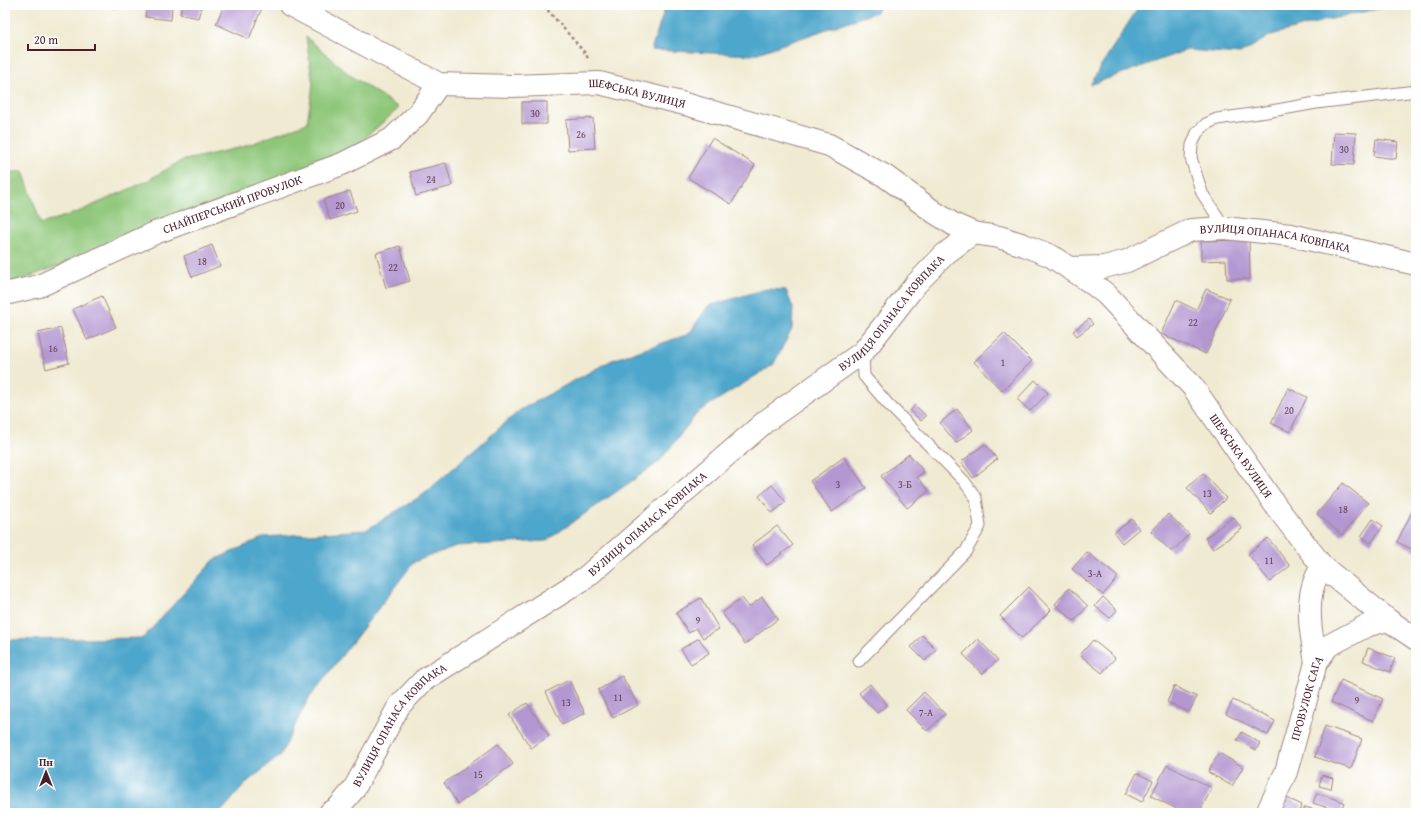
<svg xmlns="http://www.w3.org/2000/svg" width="1421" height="818" viewBox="0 0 1421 818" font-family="'Gentium Book Plus',serif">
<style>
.green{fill:#8fc77a;stroke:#6c7352}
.water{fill:#4da6cb;stroke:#4c627b}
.building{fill:#b297d1}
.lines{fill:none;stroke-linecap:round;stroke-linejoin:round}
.lane-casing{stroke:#9d847e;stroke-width:13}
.street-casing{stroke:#9d847e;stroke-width:24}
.path{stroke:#9d847e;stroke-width:2.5;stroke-dasharray:3 3;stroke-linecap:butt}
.lane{stroke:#fff;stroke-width:11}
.street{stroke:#fff;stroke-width:22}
.labels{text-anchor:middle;stroke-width:3;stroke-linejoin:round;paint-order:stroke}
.number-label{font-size:10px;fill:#643d54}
.street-label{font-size:12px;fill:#4a1f2b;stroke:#fff}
</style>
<rect width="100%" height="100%" fill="#fff"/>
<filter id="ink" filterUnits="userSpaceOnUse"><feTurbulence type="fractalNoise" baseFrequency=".025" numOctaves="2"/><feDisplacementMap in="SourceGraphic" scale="8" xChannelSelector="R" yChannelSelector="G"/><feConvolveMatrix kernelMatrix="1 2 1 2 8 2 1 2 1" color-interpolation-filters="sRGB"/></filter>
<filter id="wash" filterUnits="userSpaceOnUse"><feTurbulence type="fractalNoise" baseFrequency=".012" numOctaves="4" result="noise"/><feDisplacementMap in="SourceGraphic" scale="16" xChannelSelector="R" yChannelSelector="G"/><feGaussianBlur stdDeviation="0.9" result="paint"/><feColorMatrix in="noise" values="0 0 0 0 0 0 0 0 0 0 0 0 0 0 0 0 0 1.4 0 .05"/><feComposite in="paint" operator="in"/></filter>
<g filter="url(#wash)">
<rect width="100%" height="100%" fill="#f0ead2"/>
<path class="green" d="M306,37L350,75L399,108L356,146L250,194L5,286V173L23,171L41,224L78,212L145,182L181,161L243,147L307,123L313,85Z"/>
<path class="water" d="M666,5H881L876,12L752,55L651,50Z
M1140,5H1395L1327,20L1271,35L1240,54L1187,50L1090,85L1100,67Z
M766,289L786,290L793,308L792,329L773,365L698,412L659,462L546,541L456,546L414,562L307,701L280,756L247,782L220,813H5V640L143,638L214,560L264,537L366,530L424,494L520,410L612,360L689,334L708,306Z"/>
<g id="blocks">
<path class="building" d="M113,5H138V7L113,8Z
M147,5H172L171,20L145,17Z
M182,5H202L198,18L180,14Z
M224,5H263L249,39L216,24Z
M522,102H547V124H522Z
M593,118L595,148L568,150L566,120Z
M1334,132L1356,133L1354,165L1332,164Z
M712,138L755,165L731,204L688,178Z
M1376,139L1398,142L1396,159L1374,156Z
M446,163L452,186L416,196L410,172Z
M350,191L357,211L330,220L323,200Z
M1249,240L1250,279H1227L1226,260L1201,261V241Z
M212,245L220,266L192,277L184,256Z
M400,246L410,281L386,288L376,253Z
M1206,289L1230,299L1206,354L1161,334L1176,300L1196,310Z
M102,296L116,327L87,340L73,309Z
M1089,319L1093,324L1077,336L1073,331Z
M61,328L69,363L46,369L38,333Z
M1004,333L1032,361L1002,391L974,362Z
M1035,380L1048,393L1030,411L1017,399Z
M1288,388L1307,397L1290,432L1271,423Z
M915,405L926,416L921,421L910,411Z
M957,409L973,430L956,443L940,423Z
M985,444L997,459L973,478L961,462Z
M909,454L924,472L917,477L929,491L907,508L881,476Z
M844,457L866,488L832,512L810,481Z
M1203,473L1226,498L1211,513L1187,488Z
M1343,483L1368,503L1342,535L1317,514Z
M772,485L786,502L772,513L759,496Z
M1416,504V551L1397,542Z
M1168,514L1189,534L1172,552L1151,532Z
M1233,517L1242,529L1213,549L1205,538Z
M1132,519L1139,529L1122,543L1114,533Z
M1373,519L1383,526L1371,543L1361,536Z
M777,526L793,545L767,565L752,545Z
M1268,538L1290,566L1270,582L1248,554Z
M1087,552L1118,577L1103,595L1072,569Z
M1029,587L1051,610L1022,638L1000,616Z
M1069,588L1088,606L1074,621L1055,604Z
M762,597L778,619L745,644L722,613L742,598L749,607Z
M1103,597L1117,610L1110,618L1095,606Z
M701,598L719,629L703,638L696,628L689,633L676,613Z
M922,635L936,649L925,661L911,647Z
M699,638L709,653L691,664L681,649Z
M978,639L998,660L982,674L963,654Z
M1093,640L1115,658L1102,673L1080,655Z
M1368,648L1395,658L1390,672L1363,661Z
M622,676L638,705L613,718L598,690Z
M569,680L585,713L562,724L546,692Z
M1341,680L1383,699L1373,721L1331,702Z
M870,684L887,705L877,713L859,693Z
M1174,686L1197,697L1189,712L1167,702Z
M924,692L945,714L927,731L906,710Z
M1233,700L1275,721L1268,735L1226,714Z
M527,703L549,736L531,748L509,715Z
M1325,726L1362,739L1351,769L1315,757Z
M1242,732L1260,743L1256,750L1237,740Z
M498,744L513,764L458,804L444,783Z
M1219,753L1243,767L1232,786L1208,772Z
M1167,765L1212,788L1199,813H1185L1151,796Z
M1137,773L1153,781L1142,802L1126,794Z
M1322,775L1333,778L1331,789L1319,786Z
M1317,793L1344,802L1341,812L1313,803Z
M1287,798L1302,805L1298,813H1290L1281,808Z
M1305,807L1327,813H1303Z"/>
</g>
</g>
<g filter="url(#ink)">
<use href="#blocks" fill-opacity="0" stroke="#9d847e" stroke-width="1"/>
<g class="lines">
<defs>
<path id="lane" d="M1225,228L1202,193L1191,158L1192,145L1197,133L1206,124L1217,119L1266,112L1316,103L1416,91
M859,661L966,551L980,526L976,498L964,481L887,403L864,376L863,352"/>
<g id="street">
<path id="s1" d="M290,5L439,84L512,86L599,83L685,104L829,145L885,176L934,212L953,224L973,233L999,237L1024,245L1051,256L1089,281L1106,294L1193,387L1278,509L1322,566L1388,620L1416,639"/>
<path id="s2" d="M1069,268L1104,267L1127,261L1191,230L1225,228L1291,235L1416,264"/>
<path id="s3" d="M5,294L39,286L155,233L342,164L392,139L418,114L439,84"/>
<path d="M1316,663C1312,637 1306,611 1313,586C1315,579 1319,572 1322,566"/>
<path id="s4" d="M330,813L338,808L354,789L399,706L424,680L585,578L766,421L863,352L916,284L945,254L973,233"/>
<path id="s5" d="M1267,813L1286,772L1316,663L1328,646L1366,626L1388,620"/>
</g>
</defs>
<use href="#lane" class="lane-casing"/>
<use href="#street" class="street-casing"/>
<path class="path" d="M544,5L545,7L585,53L589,60"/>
<use href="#lane" class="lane"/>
<use href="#street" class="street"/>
</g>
</g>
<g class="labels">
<g class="number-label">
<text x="535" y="117">30</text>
<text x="581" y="138">26</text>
<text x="1344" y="153">30</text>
<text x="431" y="183">24</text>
<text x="340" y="209">20</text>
<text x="202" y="265">18</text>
<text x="393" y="271">22</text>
<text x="1193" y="326">22</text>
<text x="53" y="352">16</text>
<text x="1003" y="366">1</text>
<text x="1289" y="414">20</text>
<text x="838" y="488">3</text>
<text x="905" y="488">3-Б</text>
<text x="1207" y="497">13</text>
<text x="1343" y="513">18</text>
<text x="1269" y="564">11</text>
<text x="1095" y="577">3-А</text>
<text x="698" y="624">9</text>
<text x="618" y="701">11</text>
<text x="1357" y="704">9</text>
<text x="566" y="706">13</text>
<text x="926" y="716">7-А</text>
<text x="478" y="778">15</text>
</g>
<g class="street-label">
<text dy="4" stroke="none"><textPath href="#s1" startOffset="368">ШЕФСЬКА ВУЛИЦЯ</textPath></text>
<text dy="4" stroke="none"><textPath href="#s3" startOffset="245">СНАЙПЕРСЬКИЙ ПРОВУЛОК</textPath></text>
<text dy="4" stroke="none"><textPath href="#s2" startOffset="215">ВУЛИЦЯ ОПАНАСА КОВПАКА</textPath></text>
<text dy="4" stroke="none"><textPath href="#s4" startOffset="762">ВУЛИЦЯ ОПАНАСА КОВПАКА</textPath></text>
<text dy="4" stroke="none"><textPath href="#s1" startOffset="1096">ШЕФСЬКА ВУЛИЦЯ</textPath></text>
<text dy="4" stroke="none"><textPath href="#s4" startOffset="438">ВУЛИЦЯ ОПАНАСА КОВПАКА</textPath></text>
<text dy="4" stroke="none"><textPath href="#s5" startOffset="122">ПРОВУЛОК САГА</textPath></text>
<text dy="4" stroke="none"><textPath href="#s4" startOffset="114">ВУЛИЦЯ ОПАНАСА КОВПАКА</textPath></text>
</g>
</g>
<rect width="1421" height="818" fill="none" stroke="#fff" stroke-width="20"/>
<g transform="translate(46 772)" stroke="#ffffff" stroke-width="3" paint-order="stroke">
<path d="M0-3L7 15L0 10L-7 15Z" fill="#4a1f2b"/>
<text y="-6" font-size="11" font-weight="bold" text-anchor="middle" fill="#4a1f2b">Пн</text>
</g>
<path d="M28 44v6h67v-6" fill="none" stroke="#4a1f2b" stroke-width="2"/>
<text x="34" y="44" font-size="12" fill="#4a1f2b" stroke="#ffffff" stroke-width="3" paint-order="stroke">20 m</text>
</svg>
